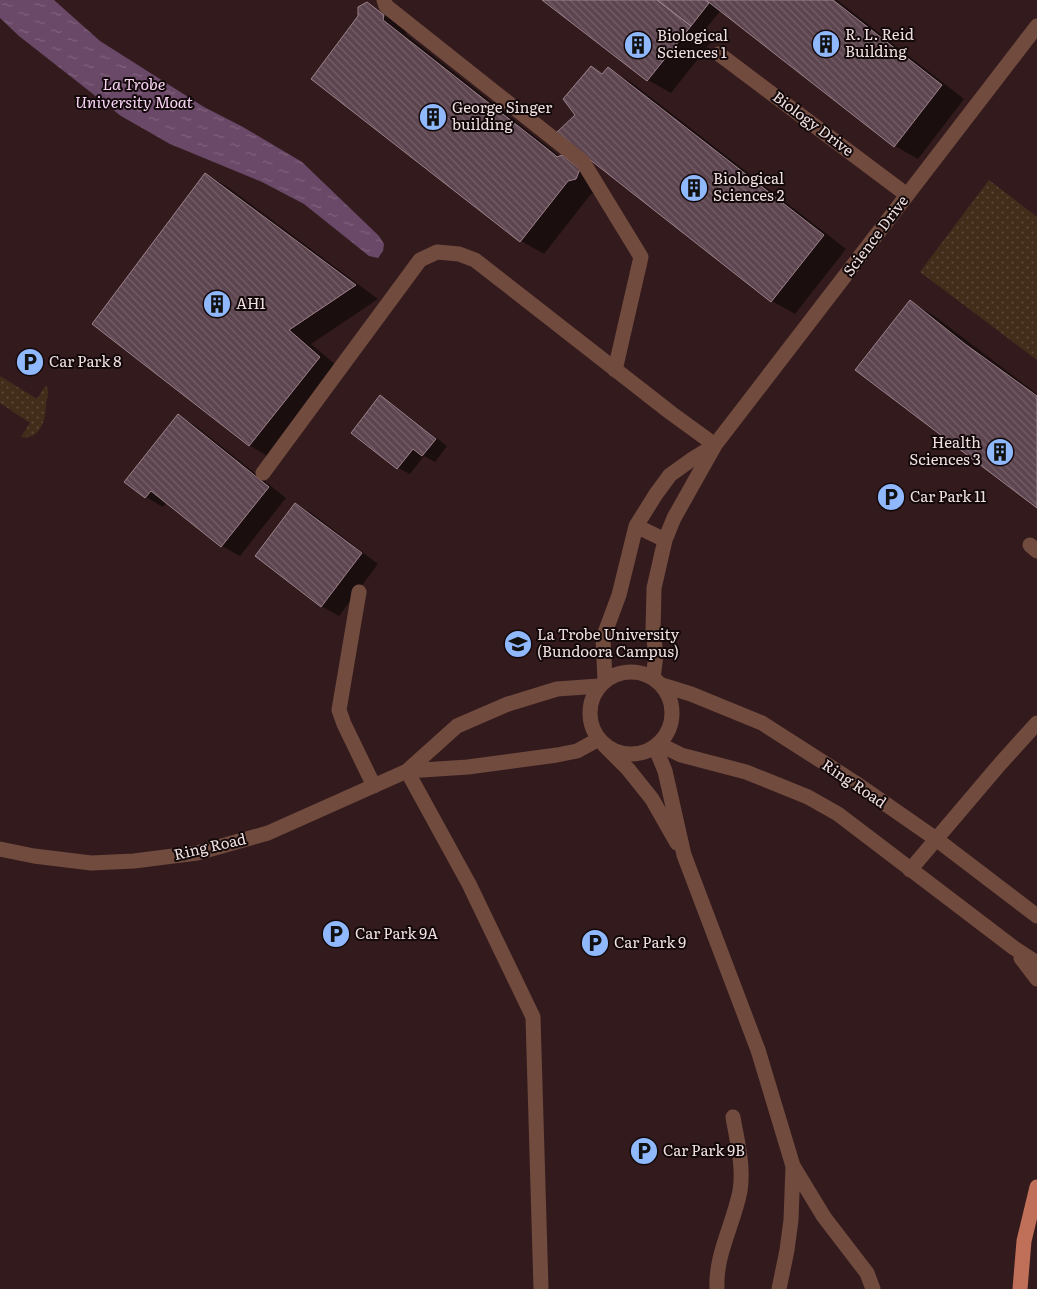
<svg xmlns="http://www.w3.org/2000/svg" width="1037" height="1289" viewBox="0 0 1037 1289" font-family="Literata,serif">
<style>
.green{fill:url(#green-dots)}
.water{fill:url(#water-ripples)}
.shadow{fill:#0007}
.building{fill:url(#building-back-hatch);stroke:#9d818c}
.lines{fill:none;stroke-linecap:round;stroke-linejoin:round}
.lane{stroke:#724b3f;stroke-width:15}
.street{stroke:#724b3f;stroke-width:15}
.primary{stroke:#c07058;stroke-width:15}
.labels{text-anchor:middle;stroke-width:4;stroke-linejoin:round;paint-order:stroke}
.poi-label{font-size:15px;fill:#f1e0e1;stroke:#13090a;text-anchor:start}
.street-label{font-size:15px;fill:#f1e0e1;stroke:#13090a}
.water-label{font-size:16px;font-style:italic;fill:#f8d4f4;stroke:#13090a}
</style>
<defs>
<pattern id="green-dots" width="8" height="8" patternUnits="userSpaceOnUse" patternTransform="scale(1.25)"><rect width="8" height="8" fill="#422c1a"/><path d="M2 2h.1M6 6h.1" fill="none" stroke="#5e4a3b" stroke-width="1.8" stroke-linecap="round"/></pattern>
<pattern id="water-ripples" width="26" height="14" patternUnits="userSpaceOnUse" patternTransform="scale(1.25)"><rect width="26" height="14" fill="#6a4867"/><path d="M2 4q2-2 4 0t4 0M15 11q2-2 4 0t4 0" fill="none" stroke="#80627c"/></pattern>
<pattern id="building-back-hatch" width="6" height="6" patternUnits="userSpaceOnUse" patternTransform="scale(1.25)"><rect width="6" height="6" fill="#5d454f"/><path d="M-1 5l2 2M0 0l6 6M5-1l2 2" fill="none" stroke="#756068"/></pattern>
</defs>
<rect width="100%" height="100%" fill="#331b1d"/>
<path class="green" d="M989,180L1037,217V360L920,272Z
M0,376L37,399L46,385C50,394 47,395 46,404C46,419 40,441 21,437L30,423L0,403Z"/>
<path class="water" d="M0,0H54L100,41L204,107L243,127L302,162L379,236L384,244L383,251L378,258L369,256L304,204L262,182L170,144L121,116L19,36L0,18Z"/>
<path class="shadow" d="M544,0H837L964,99L918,159L895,146L721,10L703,32L713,40L671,93L648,80Z
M367,4L390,17L407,30L406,34L561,157L585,170L599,192L591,194L544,254L521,241L313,79Z
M591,67L604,74L608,69L631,82L846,249L795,314L772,301L576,115Z
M205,174L228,187L378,299L311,344L343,371L272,459L249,445Z
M910,302L933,315L1037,394V507Z
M380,397L392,404L447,446L435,462L424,456L410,474L398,468L353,432Z
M178,416L196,426L286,498L240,556L222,546L167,502L163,507L146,497Z
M296,504L313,514L378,564L339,616L321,606Z"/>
<path class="building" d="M542,0H657L691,26L647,81Z
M657,0H706L709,3L691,26Z
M706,0H833L942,85L894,147Z
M367,2L384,15L383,20L555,155L557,157L562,155L580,169L576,179L568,181L520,242L311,79L358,16V7Z
M591,66L602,74L608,67L824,235L771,302L556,133L575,115L563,99Z
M205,173L356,285L289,330L320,357L249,446L92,324Z
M910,300L965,344L1037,396V508L855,370Z
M380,395L436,439L422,456L413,449L397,469L351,433Z
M178,414L269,487L221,547L151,491L145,498L124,482Z
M295,503L362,553L321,607L255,556Z"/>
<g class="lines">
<path class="lane" d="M384,0L386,6L583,162L641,257L615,370
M719,54L907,195
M1030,545L1037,551
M604,745L628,769L652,799L677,843
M655,747L665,771L684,855L758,1050L793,1166L824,1217L867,1273L873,1289
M407,771L469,884L533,1017L541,1289
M910,870L1000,764L1037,723
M717,1289C715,1255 734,1223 740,1191C744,1166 737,1141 733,1117
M779,1289L787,1250L791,1220L793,1166"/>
<path class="street" d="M263,473L420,260L437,252L459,254L475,260L671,413L715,445
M636,526L665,540
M359,592L339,710L344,724L374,786
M590 713a41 41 0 1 1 82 0a41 41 0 1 1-82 0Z
M653,678L656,655L653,632L654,588L665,540L674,518L715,445L1037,26
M605,680L603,638L619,595L636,526L656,494L670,475L691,460L714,446
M662,685L691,694L762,723L854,782L936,839L1037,916
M659,744L681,755L746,772L808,797L838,814L1014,948L1037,963
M407,771L468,767L557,755L577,751L599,739
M0,849L34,856L91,863L134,861L197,853L268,833L407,771L457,726L508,704L557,689L599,686
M1021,958L1037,979"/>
<path class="primary" d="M1020,1289L1024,1241L1037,1187"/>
</g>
<defs>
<symbol id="building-disc" viewBox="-11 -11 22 22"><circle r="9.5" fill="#90b8fd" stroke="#13090a"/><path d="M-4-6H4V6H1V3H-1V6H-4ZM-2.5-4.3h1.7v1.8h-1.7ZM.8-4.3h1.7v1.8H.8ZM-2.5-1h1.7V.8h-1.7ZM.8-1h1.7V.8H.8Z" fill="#111"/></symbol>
<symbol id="parking-disc" viewBox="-11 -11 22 22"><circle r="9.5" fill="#90b8fd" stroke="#13090a"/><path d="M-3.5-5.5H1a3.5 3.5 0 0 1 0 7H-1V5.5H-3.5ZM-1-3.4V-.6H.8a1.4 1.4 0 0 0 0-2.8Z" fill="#111"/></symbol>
<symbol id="university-disc" viewBox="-11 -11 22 22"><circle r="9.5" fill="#90b8fd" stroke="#13090a"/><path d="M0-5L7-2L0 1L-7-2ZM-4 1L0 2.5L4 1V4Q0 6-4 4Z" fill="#111"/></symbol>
</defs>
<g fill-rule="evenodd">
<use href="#building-disc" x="810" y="28" width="32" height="32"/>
<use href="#building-disc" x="622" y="29" width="32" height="32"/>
<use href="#building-disc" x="417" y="101" width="32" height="32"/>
<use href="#building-disc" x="678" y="172" width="32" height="32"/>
<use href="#building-disc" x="201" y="288" width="32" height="32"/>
<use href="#parking-disc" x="14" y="346" width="32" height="32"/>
<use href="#building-disc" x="984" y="436" width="32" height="32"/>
<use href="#parking-disc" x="875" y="481" width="32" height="32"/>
<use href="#university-disc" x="502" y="628" width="32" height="32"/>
<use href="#parking-disc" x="320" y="918" width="32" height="32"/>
<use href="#parking-disc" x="579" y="927" width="32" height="32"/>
<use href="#parking-disc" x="628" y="1135" width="32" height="32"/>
</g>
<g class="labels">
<g class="poi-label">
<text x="845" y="40">R. L. Reid<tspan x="845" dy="17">Building</tspan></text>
<text x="657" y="41">Biological<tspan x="657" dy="17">Sciences 1</tspan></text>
<text x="452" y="113">George Singer<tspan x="452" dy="17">building</tspan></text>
<text x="713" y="184">Biological<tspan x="713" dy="17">Sciences 2</tspan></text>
<text x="236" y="309">AH1</text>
<text x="49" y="367">Car Park 8</text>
<text x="981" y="448" text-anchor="end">Health<tspan x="981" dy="17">Sciences 3</tspan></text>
<text x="910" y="502">Car Park 11</text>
<text x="537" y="640">La Trobe University<tspan x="537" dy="17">(Bundoora Campus)</tspan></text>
<text x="355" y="939">Car Park 9A</text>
<text x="614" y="948">Car Park 9</text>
<text x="663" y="1156">Car Park 9B</text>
</g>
<g class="street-label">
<text transform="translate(813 124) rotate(37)" y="5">Biology Drive</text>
<text transform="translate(876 236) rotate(-53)" y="5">Science Drive</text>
<text transform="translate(854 784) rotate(34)" y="5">Ring Road</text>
<text transform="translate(210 847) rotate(-13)" y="5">Ring Road</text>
</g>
<g class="water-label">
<text x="134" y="90">La Trobe<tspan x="134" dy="18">University Moat</tspan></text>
</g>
</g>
</svg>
